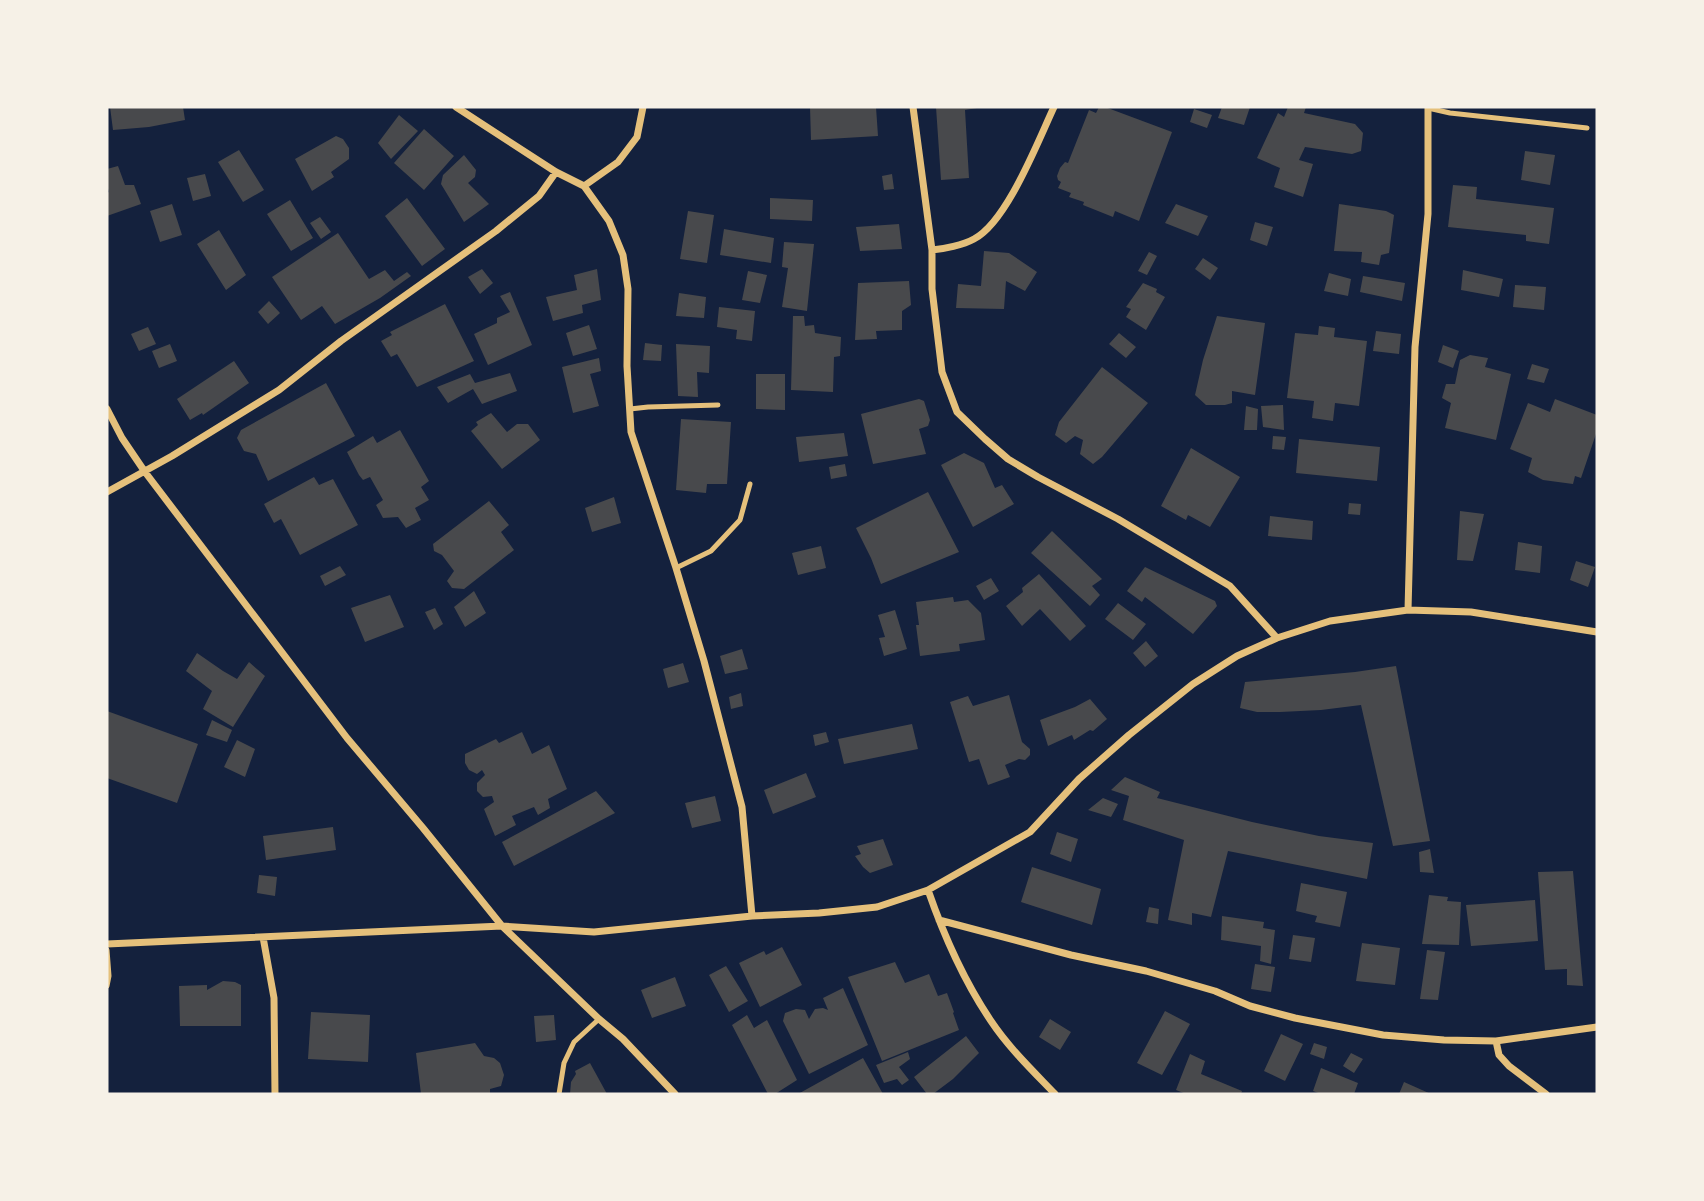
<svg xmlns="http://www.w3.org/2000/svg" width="1704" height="1201" viewBox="0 0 1704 1201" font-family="Poppins,sans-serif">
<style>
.building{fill:#48494c}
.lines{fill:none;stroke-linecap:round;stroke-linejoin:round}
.service{stroke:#e5c07b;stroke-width:5}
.minor{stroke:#e5c07b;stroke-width:7}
</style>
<rect width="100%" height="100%" fill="#14213d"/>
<path class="building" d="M110,107H183L185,120L149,127L113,130Z
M810,107H876L878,136L811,140Z
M936,107H977V108L965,110L969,178L941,180Z
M1099,107H1105L1172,132L1139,221L1115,211L1113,217L1083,205L1084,202L1069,197L1071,193L1058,188L1061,182L1058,180L1057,176L1060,168L1065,162L1068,163L1089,110L1096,113Z
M1222,107H1250L1244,125L1218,118Z
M1288,107H1306L1304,113L1355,124L1363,133L1361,151L1352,154L1305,147L1299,160L1313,164L1303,197L1274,187L1280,168L1257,158L1278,113L1284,117Z
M1194,109L1212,115L1207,128L1190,122Z
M399,115L418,131L391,159L378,143Z
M424,129L454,156L424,190L394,163Z
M336,136L343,139L349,148V159L331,172L334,177L312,191L295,159Z
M239,150L264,190L243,202L218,162Z
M1525,151L1555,155L1550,185L1521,180Z
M464,155L476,170L475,177L468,183L489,204L464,222L441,184L443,175Z
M118,166L125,185H134L141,204L107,216V193L109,192L107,185V169Z
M205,174L211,196L193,201L187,178Z
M892,174L894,189L884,190L882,176Z
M1453,185L1477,187L1476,199L1554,208L1549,244L1526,241V235L1448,227Z
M407,198L445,249L422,266L385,216Z
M770,198L813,200L812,221L770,219Z
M290,200L313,238L291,251L267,214Z
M172,204L182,235L160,242L150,211Z
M1176,204L1208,216L1198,236L1165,223Z
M1339,204L1386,211L1394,215L1389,253L1381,255L1379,265L1361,262L1362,252L1334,251Z
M688,211L714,215L707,263L680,259Z
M320,217L331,232L321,239L310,223Z
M1255,222L1273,227L1267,246L1250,240Z
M899,224L902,249L860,251L856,227Z
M724,229L774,238L771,263L720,255Z
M219,230L246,275L226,290L197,244Z
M338,233L369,279L385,270L394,281L407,272L411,276L380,298L335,324L322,306L301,320L272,277Z
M784,242L814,244L807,311L782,307L788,268L782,267Z
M984,251L1009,253L1037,272L1025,291L1006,281L1004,309L956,308L958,284L981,286Z
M1149,252L1157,256L1147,275L1138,271Z
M1203,258L1218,268L1210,280L1195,269Z
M482,269L493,283L480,294L468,277Z
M597,269L601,300L582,305L583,313L553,321L546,297L577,290L574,275Z
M1463,270L1503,279L1499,297L1461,290Z
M748,271L767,275L760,303L742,300Z
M1329,273L1351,279L1348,296L1324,291Z
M1363,276L1405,283L1402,301L1360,292Z
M909,281L911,305L902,311V330L876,331L877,339L855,340L858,283Z
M1143,283L1157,289L1156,292L1165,297L1146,330L1126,317L1131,309L1126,307Z
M1515,285L1546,287L1544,310L1513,307Z
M510,292L532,345L488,365L474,334L497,323V318L510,312L500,296Z
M679,293L706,297L704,318L676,316Z
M269,301L280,313L268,324L258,312Z
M445,304L474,361L417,387L397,354L391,357L381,341L392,335L390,332Z
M719,307L755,311L752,341L736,339L737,330L717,327Z
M793,316H804L805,326L814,325L815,333L841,337L840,356L834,357L833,392L791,390Z
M1217,316L1265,323L1255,395L1232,391V403L1225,405H1206L1195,395L1203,360Z
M589,325L597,349L573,356L566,333Z
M1319,326L1335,328L1334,337L1367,341L1359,406L1335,403L1333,421L1312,418L1314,401L1287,398L1295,333L1318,335Z
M148,327L156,344L139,351L131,334Z
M1376,331L1401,334L1399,354L1373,351Z
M1119,333L1136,347L1126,358L1109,344Z
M645,343L662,345L661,361L643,360Z
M170,344L177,361L159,368L152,351Z
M676,344L710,346L709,373L697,372L698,397L678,396Z
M1443,345L1459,351L1453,368L1438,362Z
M1470,355L1488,358L1485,367L1511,374L1496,440L1445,428L1451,403L1442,398L1446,384H1455L1460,360Z
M599,358L601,371L590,374L599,406L573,413L562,367Z
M234,361L249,383L203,415L202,413L190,420L177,399Z
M1532,364L1549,369L1544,383L1527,379Z
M1102,367L1148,403L1102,457L1093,464L1080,454L1083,440L1075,436L1066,443L1055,435L1059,422Z
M510,373L517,391L482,404L473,389L448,403L437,387L470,374L475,383Z
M756,374H785V410L756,409Z
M326,383L355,436L268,481L256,454L244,451L237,438L241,430Z
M919,399L924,401L930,420L928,426L919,429L926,454L873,464L861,414Z
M1555,399L1597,415V431L1581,478L1575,476L1573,484L1543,480L1528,472L1532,458L1510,449L1528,403L1550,412Z
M1283,405L1284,430L1263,427L1261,406Z
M1246,406L1258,409L1257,430H1244Z
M491,413L507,432L517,424H528L540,440L502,469L471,431L478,425L476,422Z
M681,419L731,422L727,484H707L706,493L676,490Z
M400,430L429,481L421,487L429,500L415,508L421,520L406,528L398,517L383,518L376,505L383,500L370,477L363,480L359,475L347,452L373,436L377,443Z
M844,433L848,456L799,462L796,437Z
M1273,436L1286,437L1284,450L1272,449Z
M1299,439L1380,447L1377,481L1296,473Z
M1191,448L1240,477L1210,527L1188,515L1186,520L1161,506Z
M964,453L984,463L995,488L1002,485L1014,504L973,527L941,465Z
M845,464L847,476L831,479L829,467Z
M314,477L319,485L333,479L358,525L300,555L281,519L274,523L264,504Z
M928,492L959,552L881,584L871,558L856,528Z
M614,497L621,523L592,532L585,508Z
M489,501L509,525L501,532L514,550L464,589L452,588L447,581L454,571L442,555L434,551L433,544Z
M1349,503L1361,504L1360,515L1348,514Z
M1460,511L1484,514L1473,561L1457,560Z
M1270,516L1313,521L1312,540L1268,536Z
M1052,531L1102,579L1092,586L1100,595L1090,606L1031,553Z
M1518,542L1542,546L1540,573L1515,570Z
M821,546L826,568L798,575L792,553Z
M1576,561L1595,567L1588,587L1570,580Z
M340,566L346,575L325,586L320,576Z
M1145,567L1215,601L1217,606L1193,634L1145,597L1142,602L1127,591Z
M1039,574L1086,626L1070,641L1040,609L1022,626L1006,606L1023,592L1022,588Z
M991,578L999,591L984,600L976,586Z
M474,591L486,613L465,627L454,607Z
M390,595L404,627L365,642L351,608Z
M953,597L954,602L968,600L981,613L985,640L959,644L960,651L920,656L916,625H919L916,602Z
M1118,603L1146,624L1133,640L1105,619Z
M435,608L443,624L434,630L425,612Z
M895,610L907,649L884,656L879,638L885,637L878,615Z
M1146,641L1158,656L1145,667L1133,653Z
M742,649L748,669L725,674L720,656Z
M197,653L223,671L237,679L249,662L265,676L233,727L203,709L212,691L186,671Z
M683,663L689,682L668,688L663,669Z
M1396,666L1430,841L1393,846L1361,705L1321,710L1280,712H1257L1240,708L1245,682L1355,672Z
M741,693L743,706L731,709L729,697Z
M1009,695L1022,742L1030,749V755L1025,760L1019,759L1005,765L1010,777L988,785L979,759L969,762L950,702L968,696L973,706Z
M1090,699L1107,719L1093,731L1090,730L1074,740L1072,735L1048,746L1040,720L1075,707Z
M107,711L198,744L177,803L107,778Z
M212,720L232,730L227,742L206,735Z
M912,724L918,749L844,764L838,739Z
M522,732L532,754L549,745L567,789L548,799L550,808L538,815L534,807L512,816L516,825L495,836L484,809L494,802L492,796L483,797L477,791V783L485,775L482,770L477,774L469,770L465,763V754L496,739L499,743Z
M826,732L829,742L815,746L813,735Z
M237,740L255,749L245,777L224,767Z
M806,773L816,797L773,814L764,790Z
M1125,777L1160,792L1157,798L1252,822L1319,836L1373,843L1367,879L1228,851L1211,917L1192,913V925L1168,920L1184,840L1123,820L1129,796L1111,790Z
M596,791L615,813L514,866L502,842Z
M715,796L721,821L692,828L685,803Z
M1103,798L1118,804L1111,817L1088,810Z
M333,827L336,850L266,860L263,836Z
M1057,832L1078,839L1071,862L1050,854Z
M883,839L893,865L870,873L863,867L855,856L861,854L857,846Z
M1430,849L1434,873L1420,872L1419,852Z
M1032,867L1101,889L1092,925L1021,902Z
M1573,871L1583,986L1567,985V969L1545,970L1538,872Z
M259,875L277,877L275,896L257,893Z
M1301,883L1347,892L1340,927L1315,922L1317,916L1296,911Z
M1429,895L1448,897L1447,901L1461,902L1459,945L1422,944Z
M1535,900L1538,941L1471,946L1466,905Z
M1149,907L1159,909L1158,924L1146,922Z
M1222,916L1264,922L1263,928L1275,930L1271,964L1260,961L1261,946L1221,940Z
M1293,935L1315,938L1311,962L1289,959Z
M1362,943L1400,948L1395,985L1356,981Z
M782,947L802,985L760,1007L739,963L764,951L766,955Z
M1427,950L1445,952L1438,1000L1420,999Z
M895,962L905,983L929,974L938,996L947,993L954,1012L953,1013L959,1030L882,1061L848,977Z
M1255,964L1275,967L1271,992L1251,989Z
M726,966L748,1001L729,1012L709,975Z
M675,977L686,1006L652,1018L641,990Z
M223,981L235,982L241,985V1026H180L179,986L207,985V990Z
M843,988L868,1045L809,1074L783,1021L785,1013L796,1009L805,1010L809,1019L815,1009L823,1008L828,1010L823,998Z
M1165,1011L1190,1024L1162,1075L1137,1063Z
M311,1012L370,1015L368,1062L308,1059Z
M554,1015L556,1040L536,1042L534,1016Z
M747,1015L754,1028L767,1020L797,1080L775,1094H768L732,1025Z
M1050,1019L1071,1032L1060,1050L1039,1037Z
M1281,1034L1303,1044L1285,1081L1264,1071Z
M966,1036L979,1053L953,1079L933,1094H927L914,1077Z
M475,1043L484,1056L494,1058L500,1063L504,1075L501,1086L490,1089V1094H421L416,1053Z
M1314,1043L1327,1047L1324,1059L1310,1054Z
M908,1052L910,1059L899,1067L909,1080L902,1085L897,1079L884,1083L876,1065Z
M1351,1053L1363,1059L1354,1073L1343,1066Z
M1190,1054L1205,1061L1201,1074L1242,1091L1241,1094H1186L1176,1090Z
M863,1058L883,1094H798Z
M590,1063L607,1094H570L571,1082L576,1074L575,1071Z
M1321,1068L1358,1083L1354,1094H1321L1313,1091Z
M1404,1082L1431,1094H1399Z"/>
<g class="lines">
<path class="service" d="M1428,108L1450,113L1587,128
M630,409L648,407L718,405
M676,568L711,551L740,520L750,484
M107,950L109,976L107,986
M559,1094L564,1063L574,1042L599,1019"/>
<path class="minor" d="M456,107L556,172L584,186
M643,107L637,137L618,162L584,186L609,221L623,255L628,289L627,366L631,432L676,568L704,661L742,807L752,916
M913,107L932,250V289L942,372L957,412L985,439L1008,459L1038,477L1118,519L1230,586L1277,638
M932,250C944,249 963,245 974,239C1007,222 1038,141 1054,107
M107,409L122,438L145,472L347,738L423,828L502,926L599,1019L623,1039L675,1094
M107,492L172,456L279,390L341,341L496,231L539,196L556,172
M1408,610L1415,347L1428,214V107
M928,890C944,936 964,981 991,1021C1009,1048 1033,1071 1055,1094
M939,920L1071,955L1146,971L1215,991L1250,1006L1295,1018L1383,1035L1444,1040L1496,1041L1597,1027
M263,937L274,998L275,1094
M107,944L502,926L594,932L752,916L819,913L877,907L928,890L1030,832L1079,779L1129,735L1193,684L1237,656L1277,638L1330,621L1408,610L1471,612L1597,632
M1496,1041L1499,1055L1509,1066L1546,1094"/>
</g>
<rect width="1704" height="1201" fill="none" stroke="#f6f1e7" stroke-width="217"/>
</svg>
